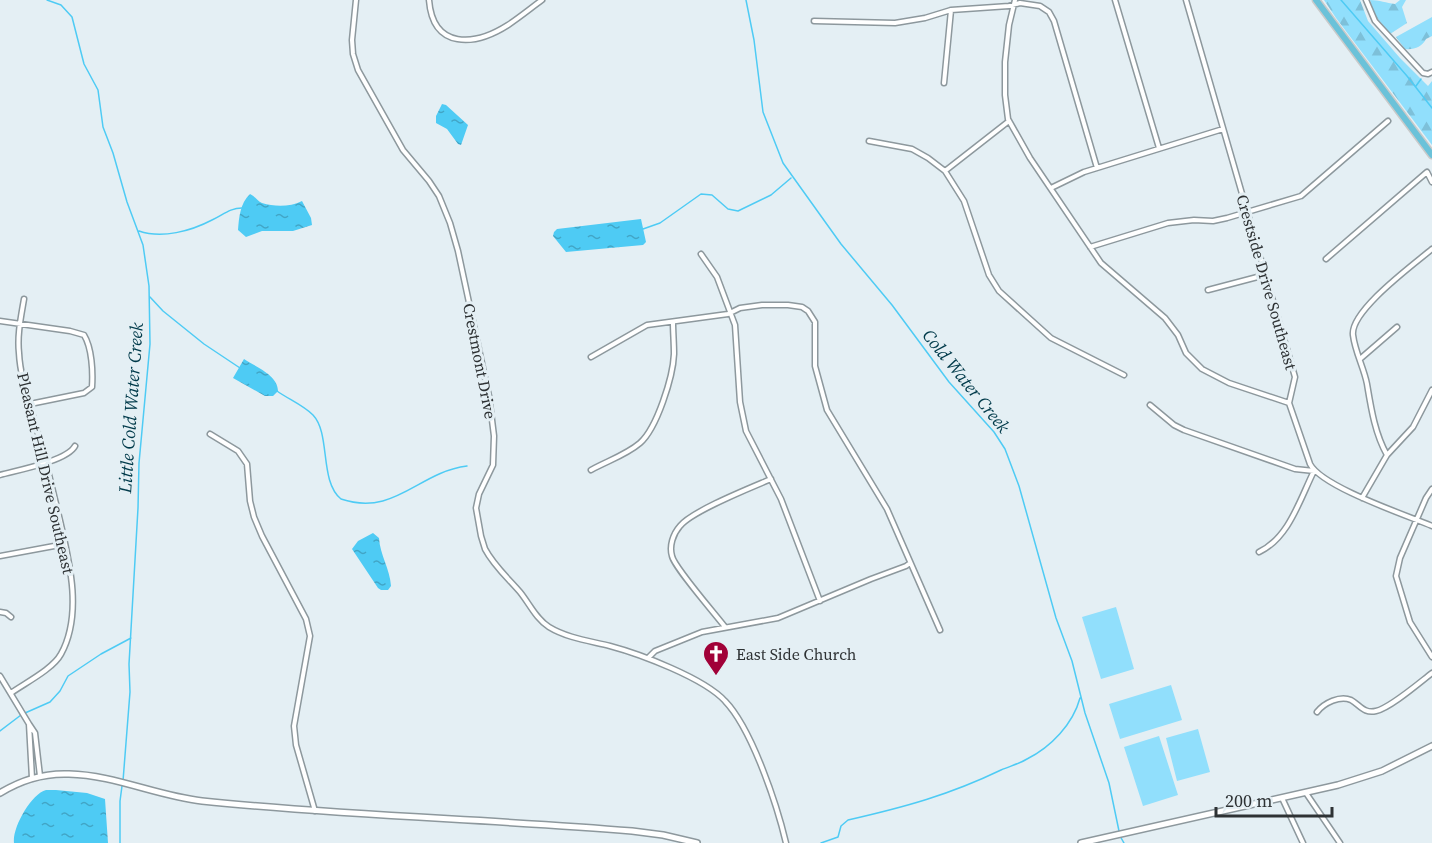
<svg xmlns="http://www.w3.org/2000/svg" width="1432" height="843" viewBox="0 0 1432 843" font-family="'Source Serif 4',serif">
<style>
.forest{fill:url(#forest-firs)}
.green{fill:#91dffc}
.water{fill:url(#water-ripples)}
.lines{fill:none;stroke-linecap:round;stroke-linejoin:round}
.stream{stroke:#4ecbf4;stroke-width:1.5}
.street-casing{stroke:#8d989d;stroke-width:7}
.secondary-casing{stroke:#8d989d;stroke-width:8}
.primary-casing{stroke:#c9caca;stroke-width:9}
.street{stroke:#fff;stroke-width:4}
.secondary{stroke:#fff;stroke-width:5}
.primary{stroke:#6bc2d9;stroke-width:6}
.labels{text-anchor:middle;stroke-width:6;stroke-linejoin:round;paint-order:stroke}
.street-label{font-size:16px;fill:#2e3234;stroke:#e4eff4}
.poi-label{font-size:16px;fill:#2e3234;stroke:#e4eff4;text-anchor:start}
.water-label{font-size:18px;font-style:italic;fill:#003a4a;stroke:#e4eff4}
</style>
<defs>
<pattern id="forest-firs" width="22" height="20" patternUnits="userSpaceOnUse" patternTransform="scale(1.5)"><rect width="22" height="20" fill="#91dffc"/><path d="M5 1l3.5 6h-7zM16 11l3.5 6h-7z" fill="#7dc0d9"/></pattern>
<pattern id="water-ripples" width="26" height="14" patternUnits="userSpaceOnUse" patternTransform="scale(1.5)"><rect width="26" height="14" fill="#4ecbf4"/><path d="M2 4q2-2 4 0t4 0M15 11q2-2 4 0t4 0" fill="none" stroke="#41a5c6"/></pattern>
</defs>
<rect width="100%" height="100%" fill="#e4eff4"/>
<path class="forest" d="M1324,0H1360L1368,21L1400,58L1428,86L1432,81V145L1336,18Z
M1370,0C1380,0 1386,3 1395,4L1400,0H1406L1402,7L1407,23L1390,34L1374,14Z
M1432,17V36L1426,39C1422,47 1414,50 1405,49L1396,37Z"/>
<path class="green" d="M1116,607L1134,669L1101,679L1082,617Z
M1171,685L1182,720L1120,739L1109,704Z
M1198,729L1210,772L1177,781L1166,738Z
M1159,736L1178,795L1143,806L1124,747Z"/>
<path class="water" d="M442,104L446,105L468,125L461,145L458,144L447,129L436,123V116Z
M250,194C255,196 257,201 262,203C275,207 290,207 302,201L311,218L312,225L293,231H262L246,237L238,230C239,218 240,203 250,194Z
M641,219L646,242L643,245L566,252L553,236L554,232L557,229Z
M244,359C256,367 278,375 278,391L273,396H265L233,378Z
M373,533L379,538C380,555 390,569 391,586L388,590H381L378,588L352,549L358,541Z
M56,790L87,793L105,799L108,843H14C12,828 31,794 46,790C47,790 54,790 56,790Z"/>
<g class="lines">
<path class="stream" d="M47,0L61,5L72,17L84,64L98,90L103,127L113,153L127,202L143,245L149,286L150,344L139,463L138,508L129,664L130,692L123,781
M746,0L754,40L763,112L783,163L841,244L892,305L949,382L994,432L1005,449L1019,486L1056,618L1072,661L1085,713L1109,783L1119,831
M1341,0L1407,76L1432,108
M1416,86L1421,79
M643,229L660,223L701,194L712,195L728,209L738,211L771,195L791,178
M139,231C162,239 191,231 212,220C223,215 230,208 242,208
M150,297L163,311L204,344L240,368
M277,391C288,399 303,405 313,415C331,434 319,481 341,499C395,517 418,472 467,466
M25,713L50,702L60,691L68,676L101,654L131,638
M0,731L21,715
M1120,836L1124,843
M120,843V801L122,786
M821,843L838,837L841,826L848,820C905,807 949,795 1001,770C1010,766 1019,764 1027,759C1051,747 1073,724 1080,698"/>
<defs>
<path id="street" d="M356,0L352,40L353,54L358,70L403,150L429,181L439,196L450,223L458,251L489,396L494,436L493,465L479,494L476,508L481,536L485,549C494,566 508,578 520,592C529,603 536,619 549,627C567,638 590,641 610,646C640,654 704,678 725,701C752,729 777,805 786,843
M429,0C433,50 475,46 508,25C520,17 531,8 542,0
M1015,0L1009,25L1005,62V95L1008,119L1030,158L1101,263L1165,318L1178,335L1186,353L1202,369L1229,383L1289,403
M1115,0L1159,148
M1186,0L1295,377L1289,403L1310,464C1322,487 1406,515 1432,526
M1366,0L1375,21L1423,73L1428,74L1432,72
M814,21L895,23L925,18L951,10L1009,6L1020,3L1040,6L1049,12L1054,21L1097,168
M944,83L951,10
M869,141L912,149L928,158L945,171L964,201L989,275L999,291L1051,338L1124,375
M945,171L1009,121
M1051,188L1084,172L1223,129
M1090,247L1168,223L1194,220L1213,221L1227,218L1301,196L1388,121
M701,254L717,277L735,325L740,402L746,431L781,499L820,601
M1326,259L1427,172L1432,182
M1208,290L1265,275
M0,321L70,331L84,335C92,348 93,372 92,387L84,393L30,404
M591,357L647,325L728,314L740,308L762,305H788L802,307L808,311L815,322V366L827,410L887,509L940,630
M1360,359L1397,327
M1150,405L1174,425L1184,430L1295,469L1314,471C1300,499 1289,538 1259,552
M210,434L238,451L247,464L250,501L254,517L262,536L306,619L310,636L294,726L296,745L315,811
M1387,455C1375,434 1371,408 1367,384C1364,368 1355,352 1353,335C1350,311 1413,265 1432,249
M591,470C607,461 626,455 640,443C657,428 673,377 674,354C674,343 673,332 673,322
M0,475C18,470 67,461 75,446
M1432,489L1426,498L1400,558L1396,576L1410,622L1432,657
M1362,498L1387,455L1413,427L1432,390
M0,556L65,544
M0,612L6,613L11,617
M725,627C716,615 674,567 672,556C669,546 673,534 680,526C692,511 750,488 771,479
M648,658L655,651L702,632L778,618L871,579L906,566L910,563
M0,676L29,724
M11,693C25,683 53,669 61,654C84,612 68,556 58,512C51,481 43,450 34,419C28,398 20,375 19,353C17,335 21,317 24,299
M1317,712C1324,703 1340,695 1351,700C1360,705 1364,714 1376,711C1390,708 1419,683 1432,673
M32,778L29,724L35,733L40,776
M1306,793L1340,843
M1282,798L1303,843"/>
<path id="secondary" d="M0,793C21,780 45,773 69,774C114,775 157,796 202,801C345,816 489,819 632,831L663,835L697,843
M1081,843L1338,785L1382,771L1432,746"/>
<path id="primary" d="M1316,0L1432,155"/>
</defs>
<use href="#street" class="street-casing"/>
<use href="#secondary" class="secondary-casing"/>
<use href="#primary" class="primary-casing"/>
<use href="#street" class="street"/>
<use href="#secondary" class="secondary"/>
<use href="#primary" class="primary"/>
</g>
<defs>
<symbol id="church-pin" viewBox="-11 -11 22 30"><path d="M0 17L-7.5 6A9.5 9.5 0 1 1 7.5 6Z" fill="#a10138" stroke="#e4eff4"/><path d="M-1.2-6h2.4v3.5h3.3v2.4h-3.3V6h-2.4V-.1h-3.3v-2.4h3.3Z" fill="#fff"/></symbol>
</defs>
<g fill-rule="evenodd">
<use href="#church-pin" x="701" y="639" width="30" height="40"/>
</g>
<g class="labels">
<g class="street-label">
<text transform="translate(1267 282) rotate(74)" y="6">Crestside Drive Southeast</text>
<text transform="translate(480 361) rotate(79)" y="6">Crestmont Drive</text>
<text transform="translate(46 473) rotate(77)" y="6">Pleasant Hill Drive Southeast</text>
</g>
<g class="poi-label">
<text x="736" y="660">East Side Church</text>
</g>
<g class="water-label">
<text transform="translate(966 381) rotate(51)" y="6">Cold Water Creek</text>
<text transform="translate(131 408) rotate(-86)" y="6">Little Cold Water Creek</text>
</g>
</g>
<path d="M1216 807v9h116v-9" fill="none" stroke="#2e3234" stroke-width="3"/>
<text x="1225" y="807" font-size="18" fill="#2e3234" stroke="#e4eff4" stroke-width="4.5" paint-order="stroke">200 m</text>
</svg>
